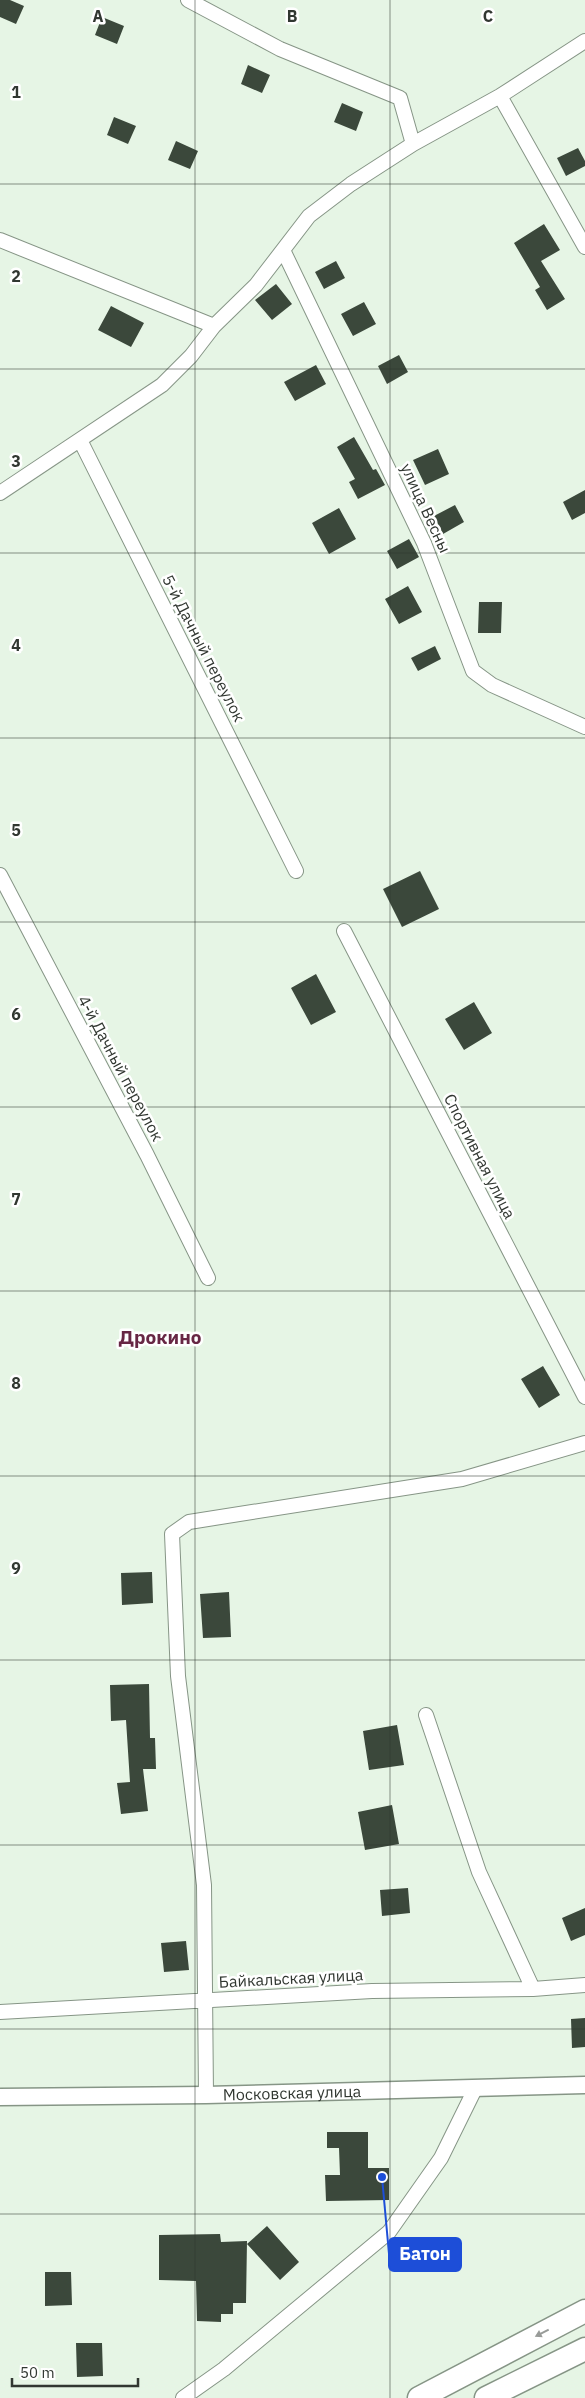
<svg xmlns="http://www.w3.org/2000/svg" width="585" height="2398" viewBox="0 0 585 2398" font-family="'IBM Plex Sans',sans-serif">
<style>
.building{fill:#3b483b}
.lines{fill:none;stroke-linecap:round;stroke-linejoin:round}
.minor-casing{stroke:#869586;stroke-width:16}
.tertiary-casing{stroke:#869586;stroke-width:19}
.trunk-casing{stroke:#869586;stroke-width:25}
.minor{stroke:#fff;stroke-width:14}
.tertiary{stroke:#fff;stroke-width:16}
.trunk{stroke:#fff;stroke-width:22}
.oneway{fill:#989b98}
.grid{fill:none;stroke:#313731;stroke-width:1;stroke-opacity:0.55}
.labels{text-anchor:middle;stroke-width:5;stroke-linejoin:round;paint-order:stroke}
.street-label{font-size:16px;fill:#313731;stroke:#fff}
.quarter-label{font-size:19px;font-weight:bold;fill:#672644;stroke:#fff}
.grid-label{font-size:16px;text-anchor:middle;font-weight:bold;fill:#313731;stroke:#fff;stroke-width:5;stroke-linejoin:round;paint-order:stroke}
.leader{fill:none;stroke:#1d4ed8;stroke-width:2}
.callout-dot{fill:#1d4ed8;stroke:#fff;stroke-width:2}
.callout{fill:#1d4ed8;stroke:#1d4ed8;stroke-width:2}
.callout-label{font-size:18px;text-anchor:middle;font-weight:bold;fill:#fff}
</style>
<rect width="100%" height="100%" fill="#e6f5e5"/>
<path class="building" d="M0,0H10L24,6L16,24L0,17Z
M102,17L124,26L117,44L95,35Z
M248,65L270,75L262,93L241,84Z
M342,103L363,112L356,131L334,122Z
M114,117L136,126L128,144L107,135Z
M176,141L198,151L190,169L168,160Z
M578,148L585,161V166L566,176L557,158Z
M544,224L560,250L541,261L565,299L547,310L535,290L540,287L514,243Z
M336,261L345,278L324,289L315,272Z
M276,284L292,304L272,320L255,300Z
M364,302L376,324L353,336L341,314Z
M111,306L144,323L131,347L98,330Z
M399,355L408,372L387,384L378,366Z
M316,365L326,384L295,401L284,382Z
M354,437L373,470L376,469L385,485L358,499L349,482L355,479L337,447Z
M438,449L449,474L425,485L413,460Z
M585,490V513L572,520L563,502Z
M455,505L464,522L443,534L434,516Z
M339,508L356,539L329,554L312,523Z
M409,539L419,557L397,569L387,551Z
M408,586L422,612L399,624L385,599Z
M479,602H502L501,633H478Z
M435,646L441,659L418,671L411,658Z
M420,871L439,909L402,927L383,889Z
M316,974L336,1012L311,1025L291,988Z
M474,1002L492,1033L464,1050L445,1019Z
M543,1366L560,1395L539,1408L521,1379Z
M152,1572L153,1603L122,1605L121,1573Z
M229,1592L231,1637L203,1638L200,1594Z
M149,1684L150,1738H155L156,1769H143L148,1811L121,1814L117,1783L130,1782L126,1720L111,1721L110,1685Z
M397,1725L404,1765L369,1770L363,1731Z
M392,1805L399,1844L365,1850L358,1812Z
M408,1888L410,1913L382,1916L380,1890Z
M585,1908V1935L571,1941L562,1918Z
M186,1941L189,1970L164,1972L161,1943Z
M585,2018V2047L572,2048L571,2019Z
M327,2132H368V2168H389V2200L326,2201L325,2175H340L339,2148H327Z
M267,2226L299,2262L280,2280L247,2244Z
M220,2234L221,2242L247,2241L246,2303H233V2314H221V2322L197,2321L196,2281L159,2280V2235Z
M45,2272H71L72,2305L45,2306Z
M76,2343H102L103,2376L77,2377Z"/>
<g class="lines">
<defs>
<path id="minor" d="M188,0L280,49L400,98L413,144
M500,96L585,247
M0,240L214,326
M283,250L424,543L473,671L492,685L585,727
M80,440L296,871
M0,493L162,385L191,356L214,326L256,285L309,216L351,184L413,144L500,96L585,41
M0,875L147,1155L208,1278
M344,931L585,1397
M426,1715L479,1872L533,1989
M0,2012L372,1991L533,1989L585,1985
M206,2095L204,1885L178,1676L172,1534L189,1522L462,1479L585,1443
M183,2398L224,2369L389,2232L441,2158L476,2087"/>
<g id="tertiary">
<path id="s1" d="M0,2097L206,2095L585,2085"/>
</g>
<path id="trunk" d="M419,2398L585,2311
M486,2398L585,2349"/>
</defs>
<use href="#minor" class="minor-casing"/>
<use href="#tertiary" class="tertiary-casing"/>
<use href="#trunk" class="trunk-casing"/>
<use href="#minor" class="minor"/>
<use href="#tertiary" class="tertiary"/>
<use href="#trunk" class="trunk"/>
</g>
<defs><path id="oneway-solid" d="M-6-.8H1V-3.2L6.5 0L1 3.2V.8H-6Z" transform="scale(1.25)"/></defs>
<use class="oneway" href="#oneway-solid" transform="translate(542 2333) rotate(153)"/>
<path class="grid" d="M195,0V2398M390,0V2398M0,184H585M0,369H585M0,553H585M0,738H585M0,922H585M0,1107H585M0,1291H585M0,1476H585M0,1660H585M0,1845H585M0,2029H585M0,2214H585"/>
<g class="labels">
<g class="street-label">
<text transform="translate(426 508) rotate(65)" y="6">улица Весны</text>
<text transform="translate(204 648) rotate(63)" y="6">5-й Дачный переулок</text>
<text transform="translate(121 1068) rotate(62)" y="6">4-й Дачный переулок</text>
<text transform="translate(480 1156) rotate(63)" y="6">Спортивная улица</text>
<text transform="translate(291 1978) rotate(-3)" y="6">Байкальская улица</text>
<text dy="6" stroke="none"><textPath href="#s1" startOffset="292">Московская улица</textPath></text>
</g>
<g class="quarter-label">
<text x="160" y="1344">Дрокино</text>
</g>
</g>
<g class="grid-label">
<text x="98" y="22">A</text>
<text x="292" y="22">B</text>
<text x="488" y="22">C</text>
<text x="16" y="98">1</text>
<text x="16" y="282">2</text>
<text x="16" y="467">3</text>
<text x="16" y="651">4</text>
<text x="16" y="836">5</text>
<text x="16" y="1020">6</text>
<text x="16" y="1205">7</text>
<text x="16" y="1389">8</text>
<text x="16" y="1574">9</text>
</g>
<path class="leader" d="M382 2177L389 2254"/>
<circle class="callout-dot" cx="382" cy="2177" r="5"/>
<rect class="callout" x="389" y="2238" width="72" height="33" rx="5"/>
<g class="callout-label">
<text x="425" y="2260">Батон</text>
</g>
<path d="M12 2378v8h126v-8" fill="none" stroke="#313731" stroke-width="2.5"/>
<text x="20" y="2378" font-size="15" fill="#313731" stroke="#ffffff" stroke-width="4" paint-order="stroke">50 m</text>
</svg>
